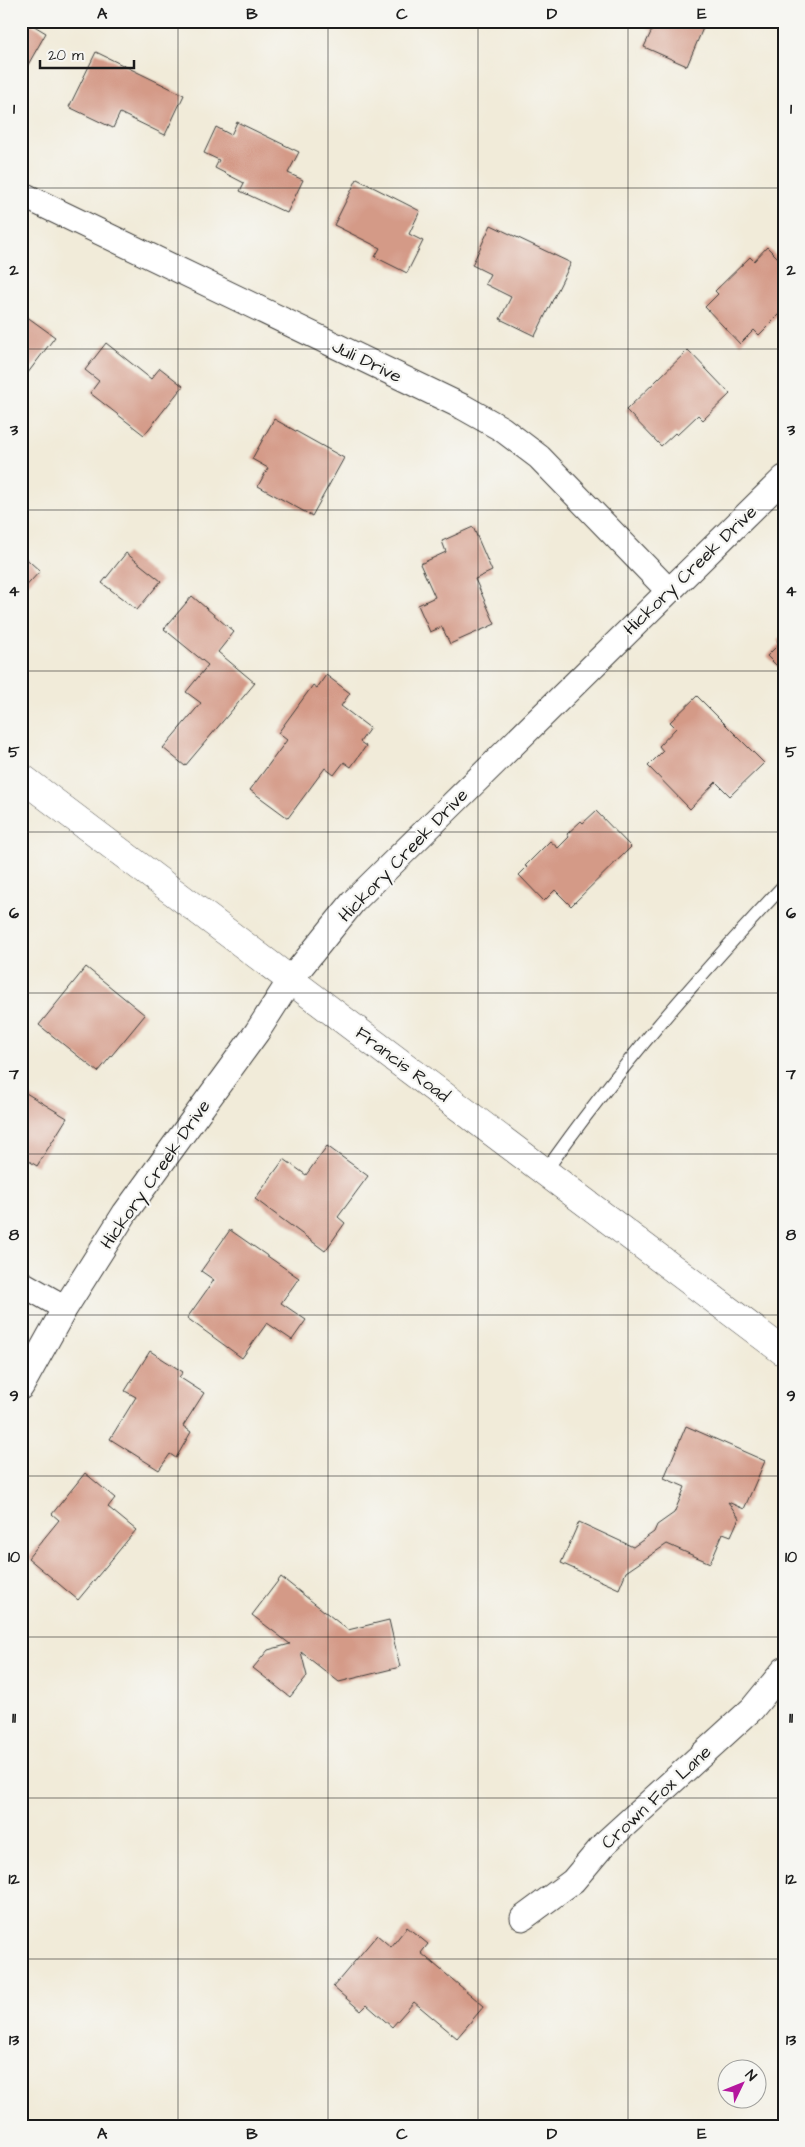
<svg xmlns="http://www.w3.org/2000/svg" width="805" height="2147" viewBox="0 0 805 2147" font-family="'Architects Daughter',sans-serif">
<style>
.building{fill:#d49a87}
.lines{fill:none;stroke-linecap:round;stroke-linejoin:round}
.service-casing{stroke:#3c3b38;stroke-width:14}
.minor-casing{stroke:#3c3b38;stroke-width:27}
.tertiary-casing{stroke:#3c3b38;stroke-width:29}
.service{stroke:#fff;stroke-width:12}
.minor{stroke:#fff;stroke-width:25}
.tertiary{stroke:#fff;stroke-width:28}
.grid{fill:none;stroke:#1c1c1c;stroke-width:1;stroke-opacity:0.55}
.labels{text-anchor:middle;stroke-width:4.5;stroke-linejoin:round;paint-order:stroke}
.street-label{font-size:18px;fill:#1c1c1c;stroke:#f6f6f2}
.neatline{fill:none;stroke:#1c1c1c;stroke-width:2}
.grid-label{font-size:16px;text-anchor:middle;font-weight:bold;fill:#1c1c1c}
</style>
<rect width="100%" height="100%" fill="#f6f6f2"/>
<filter id="ink" filterUnits="userSpaceOnUse"><feTurbulence type="fractalNoise" baseFrequency=".02" numOctaves="2"/><feDisplacementMap in="SourceGraphic" scale="10" xChannelSelector="R" yChannelSelector="G"/><feConvolveMatrix kernelMatrix="1 2 1 2 8 2 1 2 1" color-interpolation-filters="sRGB"/></filter>
<filter id="wash" filterUnits="userSpaceOnUse"><feTurbulence type="fractalNoise" baseFrequency=".0096" numOctaves="4" result="noise"/><feDisplacementMap in="SourceGraphic" scale="20" xChannelSelector="R" yChannelSelector="G"/><feGaussianBlur stdDeviation="1.12" result="paint"/><feColorMatrix in="noise" values="0 0 0 0 0 0 0 0 0 0 0 0 0 0 0 0 0 1.4 0 .05"/><feComposite in="paint" operator="in"/></filter>
<g filter="url(#wash)">
<rect width="100%" height="100%" fill="#f1ebd9"/>
<g id="blocks">
<path class="building" d="M21,21H26L46,33L21,77Z
M633,21H706L687,66L644,47L652,30Z
M768,21H784V30Z
M96,52L184,95L165,135L120,113L113,128L69,107Z
M237,122L299,152L288,173L303,180L287,213L240,191L244,183L215,168L219,160L204,153L216,127L231,135Z
M357,179L420,211L409,234L423,241L407,273L375,257L380,248L334,225Z
M491,225L571,263L535,336L500,319L511,297L485,284L490,274L472,265Z
M767,247L784,264V314L782,312L759,335L754,330L740,344L705,307L718,294L715,291L750,257L754,261Z
M26,316L55,337L21,382V322Z
M106,343L151,379L160,368L183,386L144,435L90,393L99,381L85,370Z
M688,350L730,394L703,420L698,415L677,435L675,433L661,446L626,410Z
M274,419L344,458L312,516L258,486L268,468L252,459Z
M473,527L492,571L475,579L495,624L450,644L442,627L430,632L418,605L435,597L420,564L446,552L442,541Z
M126,553L161,581L137,610L102,583Z
M21,554L40,571L21,592Z
M192,596L234,632L218,652L255,683L185,766L163,748L201,703L186,692L208,665L164,629Z
M784,634V673L767,656L780,643L777,641Z
M326,675L350,693L341,706L370,728L360,742L366,746L351,767L344,762L334,775L325,768L288,818L250,790L287,740L278,733L313,685L317,688Z
M697,696L764,763L730,796L716,782L690,809L648,766L663,751L659,746L676,728L670,722Z
M596,811L631,847L571,906L555,890L544,901L519,875L527,867L525,866L550,841L558,848L569,837L567,834L581,821L583,823Z
M86,967L145,1015L98,1072L39,1025Z
M21,1090L67,1118L37,1166L21,1156Z
M327,1146L368,1176L338,1217L345,1223L325,1251L255,1199L284,1159L306,1175Z
M230,1230L299,1278L281,1303L306,1320L292,1340L267,1323L242,1358L187,1318L214,1280L201,1271Z
M150,1351L183,1372L179,1377L204,1393L183,1426L191,1432L176,1458L170,1454L159,1470L110,1439L136,1397L125,1391Z
M686,1426L765,1461L744,1509L728,1502L739,1518L731,1536L723,1533L710,1563L667,1544L626,1572L619,1589L561,1563L579,1522L633,1547L654,1532L657,1525L674,1513L685,1487L664,1478Z
M85,1473L115,1498L108,1507L136,1530L78,1600L28,1558L59,1520L52,1514Z
M281,1577L348,1630L389,1620L400,1667L339,1682L301,1652L307,1676L290,1697L253,1668L268,1650L290,1644L252,1615Z
M407,1927L428,1944L421,1953L484,2006L457,2038L414,2002L392,2027L367,2005L361,2011L333,1987L377,1935L391,1947Z"/>
</g>
</g>
<g filter="url(#ink)">
<use href="#blocks" fill-opacity="0" stroke="#3c3b38" stroke-width="1"/>
<g class="lines">
<defs>
<path id="service" d="M545,1172C616,1070 699,976 784,885"/>
<path id="minor" d="M21,194L463,407L502,429L539,457L669,591
M21,1283L65,1308
M21,1387L65,1308L125,1213L257,1032L291,979L353,902L784,478
M523,1918L573,1881L605,1843L752,1709L784,1670"/>
<path id="tertiary" d="M21,777L784,1352"/>
</defs>
<use href="#service" class="service-casing"/>
<use href="#minor" class="minor-casing"/>
<use href="#tertiary" class="tertiary-casing"/>
<use href="#service" class="service"/>
<use href="#minor" class="minor"/>
<use href="#tertiary" class="tertiary"/>
</g>
</g>
<path class="grid" d="M178,21V2126M328,21V2126M478,21V2126M628,21V2126M21,188H784M21,349H784M21,510H784M21,671H784M21,832H784M21,993H784M21,1154H784M21,1315H784M21,1476H784M21,1637H784M21,1798H784M21,1959H784"/>
<g class="labels">
<g class="street-label">
<text transform="translate(367 361) rotate(26)" y="6">Juli Drive</text>
<text transform="translate(690 570) rotate(-44)" y="6">Hickory Creek Drive</text>
<text transform="translate(403 855) rotate(-46)" y="6">Hickory Creek Drive</text>
<text transform="translate(403 1064) rotate(37)" y="6">Francis Road</text>
<text transform="translate(155 1174) rotate(-55)" y="6">Hickory Creek Drive</text>
<text transform="translate(656 1797) rotate(-43)" y="6">Crown Fox Lane</text>
</g>
</g>
<rect width="805" height="2147" fill="none" stroke="#f6f6f2" stroke-width="55"/>
<g transform="translate(742 2084) rotate(47)"><circle r="24" fill="#f6f6f2" stroke="#9f9f9c"/>
<path d="M0-4L9 19L0 12L-9 19Z" fill="#b5179e"/>
<text y="-8" font-size="14" font-weight="bold" text-anchor="middle" fill="#1c1c1c">N</text>
</g>
<path d="M40 60v8h94v-8" fill="none" stroke="#1c1c1c" stroke-width="2.5"/>
<text x="48" y="60" font-size="15" fill="#1c1c1c" stroke="#f6f6f2" stroke-width="4" paint-order="stroke">20 m</text>
<rect x="28" y="28" width="750" height="2092" class="neatline"/>
<g class="grid-label">
<text x="102" y="19">A</text>
<text x="252" y="19">B</text>
<text x="402" y="19">C</text>
<text x="552" y="19">D</text>
<text x="702" y="19">E</text>
<text x="14" y="114">1</text>
<text x="791" y="114">1</text>
<text x="14" y="275">2</text>
<text x="791" y="275">2</text>
<text x="14" y="435">3</text>
<text x="791" y="435">3</text>
<text x="14" y="596">4</text>
<text x="791" y="596">4</text>
<text x="14" y="757">5</text>
<text x="791" y="757">5</text>
<text x="14" y="918">6</text>
<text x="791" y="918">6</text>
<text x="14" y="1079">7</text>
<text x="791" y="1079">7</text>
<text x="14" y="1240">8</text>
<text x="791" y="1240">8</text>
<text x="14" y="1401">9</text>
<text x="791" y="1401">9</text>
<text x="14" y="1562">10</text>
<text x="791" y="1562">10</text>
<text x="14" y="1723">11</text>
<text x="791" y="1723">11</text>
<text x="14" y="1884">12</text>
<text x="791" y="1884">12</text>
<text x="14" y="2045">13</text>
<text x="791" y="2045">13</text>
<text x="102" y="2139">A</text>
<text x="252" y="2139">B</text>
<text x="402" y="2139">C</text>
<text x="552" y="2139">D</text>
<text x="702" y="2139">E</text>
</g>
</svg>
